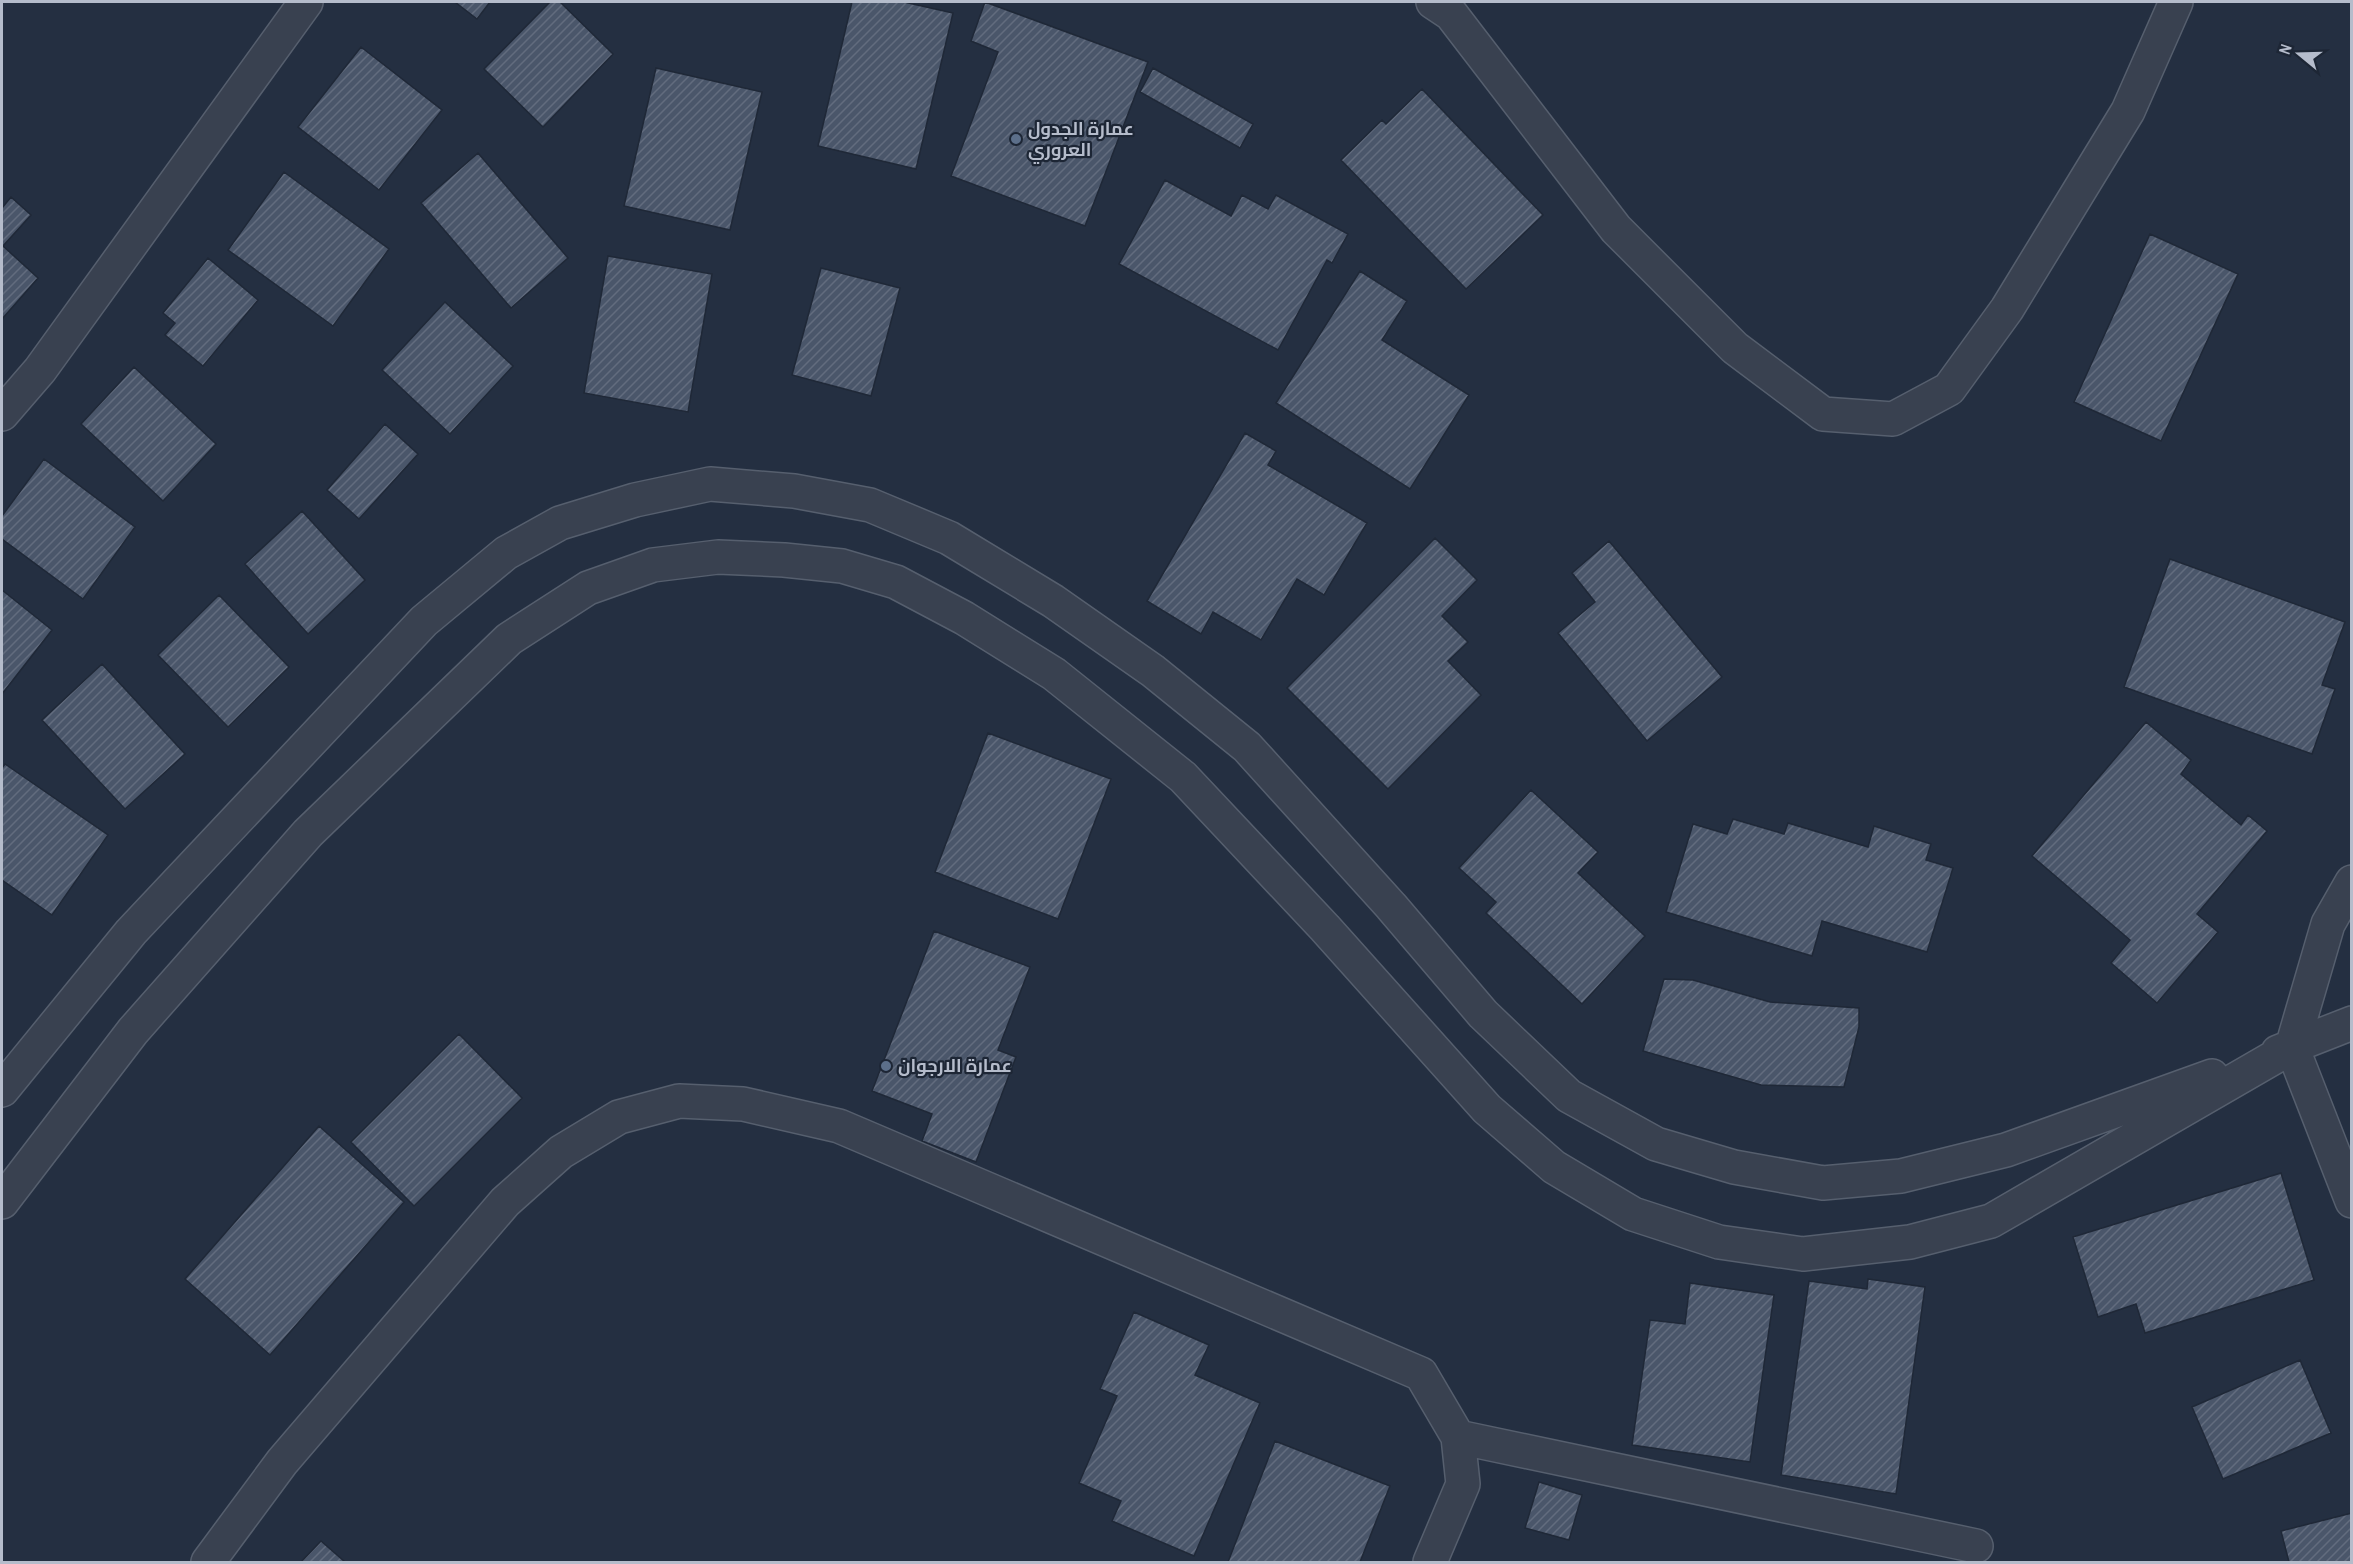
<svg xmlns="http://www.w3.org/2000/svg" width="2353" height="1564" viewBox="0 0 2353 1564" font-family="'Archivo Narrow',Cairo,sans-serif">
<style>
.building{fill:url(#building-hatch);stroke:#1f2837;stroke-width:1.5}
.lines{fill:none;stroke-linecap:round;stroke-linejoin:round}
.minor-casing{stroke:#565f6e;stroke-width:36}
.tertiary-casing{stroke:#565f6e;stroke-width:36}
.minor{stroke:#394150;stroke-width:33}
.tertiary{stroke:#394150;stroke-width:33}
.service-dot{fill:#5c6f8a;stroke:#1d2635;stroke-width:2}
.labels{text-anchor:middle;stroke-width:4.5;stroke-linejoin:round;paint-order:stroke}
.poi-label{font-size:18px;font-weight:bold;fill:#b5bccb;stroke:#1d2635;text-anchor:start}
</style>
<defs>
<pattern id="building-hatch" width="6" height="6" patternUnits="userSpaceOnUse" patternTransform="scale(1.5)"><rect width="6" height="6" fill="#4a566a"/><path d="M-1 1l2-2M0 6l6-6M5 7l2-2" fill="none" stroke="#626c7e"/></pattern>
</defs>
<rect width="100%" height="100%" fill="#242f41"/>
<path class="building" d="M455,2H490L477,19Z
M550,2H560L613,54L543,127L484,69Z
M852,2H904L953,13L916,169L818,146Z
M985,2L1148,62L1085,226L951,176L998,52L971,41Z
M361,47L442,110L379,190L298,127Z
M656,68L762,92L730,230L624,206Z
M1153,68L1253,124L1240,148L1140,92Z
M1422,89L1543,215L1466,289L1341,160L1382,120L1386,124Z
M478,153L568,258L511,308L421,203Z
M284,172L389,249L333,326L228,250Z
M1165,180L1231,216L1242,195L1268,209L1276,195L1348,234L1332,263L1327,260L1278,350L1119,264Z
M11,197L31,215L3,246L38,278L2,319V208Z
M2150,234L2238,274L2161,441L2074,402Z
M608,256L712,274L688,412L584,393Z
M208,258L258,300L203,366L165,335L175,323L163,313Z
M821,268L900,288L871,396L792,375Z
M1360,271L1407,301L1382,340L1469,395L1410,489L1276,403Z
M445,302L513,366L450,434L382,370Z
M134,367L216,444L163,501L81,424Z
M385,424L418,454L359,519L327,490Z
M1245,433L1276,451L1268,465L1367,523L1324,595L1297,579L1261,640L1213,612L1201,634L1147,601Z
M44,459L135,527L83,599L2,539V516Z
M302,511L365,580L308,634L245,564Z
M1435,538L1477,580L1442,616L1468,642L1448,661L1481,695L1388,789L1287,688Z
M1609,541L1722,677L1647,741L1558,633L1595,602L1572,573Z
M2170,559L2345,622L2322,685L2335,689L2312,754L2124,687Z
M2,590L52,630L2,694Z
M219,595L289,667L228,727L158,655Z
M102,664L185,754L125,809L42,720Z
M2146,722L2191,760L2181,774L2241,825L2248,815L2267,831L2197,914L2218,932L2157,1003L2111,963L2130,940L2032,856Z
M988,733L1111,779L1058,919L935,872Z
M5,764L108,835L52,915L2,880V768Z
M1531,790L1598,852L1578,873L1645,936L1582,1004L1486,913L1496,902L1459,868Z
M1733,819L1784,834L1788,823L1868,847L1874,826L1931,844L1926,860L1953,868L1927,952L1822,921L1812,956L1666,912L1693,824L1727,834Z
M934,931L1030,967L998,1050L1016,1057L976,1162L922,1141L932,1114L872,1091Z
M1664,979L1693,980L1770,1002L1859,1008V1027L1844,1087L1761,1085L1643,1051Z
M459,1034L522,1098L414,1206L351,1142Z
M319,1126L404,1202L270,1355L185,1279Z
M2281,1173L2314,1280L2145,1333L2136,1304L2098,1317L2073,1237Z
M1868,1279L1925,1287L1896,1494L1781,1475L1809,1281L1867,1289Z
M1690,1283L1774,1295L1750,1462L1632,1445L1650,1320L1685,1324Z
M1134,1312L1209,1345L1195,1375L1260,1403L1194,1556L1112,1521L1121,1501L1079,1483L1117,1396L1100,1389Z
M2300,1360L2331,1433L2223,1479L2192,1407Z
M1275,1441L1390,1486L1360,1562H1228Z
M1539,1482L1582,1495L1569,1540L1525,1528Z
M2352,1513V1562H2289L2281,1531Z
M321,1541L345,1562H301Z"/>
<g class="lines">
<defs>
<path id="minor" d="M1433,2L1451,14L1616,229L1735,348L1823,414L1893,419L1949,389L2007,309L2128,111L2176,2
M2292,1047L2352,1201
M2278,1052L2352,1023
M2,1090L131,932L424,621L506,553L560,523L635,500L710,484L794,491L870,505L949,538L1053,601L1153,671L1247,747L1391,906L1483,1014L1569,1096L1656,1144L1734,1167L1823,1183L1901,1176L2006,1150L2212,1076
M2,1202L133,1031L308,833L509,639L588,588L653,565L718,557L784,560L842,566L896,582L964,618L1054,674L1183,777L1325,928L1487,1109L1554,1167L1633,1214L1719,1242L1803,1254L1910,1242L1991,1221L2292,1047L2328,924L2352,882
M1458,1437L1976,1546
M208,1562L282,1462L505,1202L561,1152L619,1117L679,1101L743,1104L839,1126L1421,1374L1458,1437L1463,1484L1430,1562"/>
<path id="tertiary" d="M2,414L40,370L306,2"/>
</defs>
<use href="#minor" class="minor-casing"/>
<use href="#tertiary" class="tertiary-casing"/>
<use href="#minor" class="minor"/>
<use href="#tertiary" class="tertiary"/>
</g>
<g class="service-dot">
<circle cx="1016" cy="139" r="6"/>
<circle cx="886" cy="1066" r="6"/>
</g>
<g class="labels">
<g class="poi-label">
<text x="1028" y="135">عمارة الجدول<tspan x="1028" dy="21">العروري</tspan></text>
<text x="898" y="1072">عمارة الارجوان</text>
</g>
</g>
<rect width="2353" height="1564" fill="none" stroke="#b5bccb" stroke-width="6"/>
<g transform="translate(2299 54) rotate(289)" stroke="#1d2635" stroke-width="4.5" paint-order="stroke">
<path d="M0-4.5L10 22L0 15L-10 22Z" fill="#b5bccb"/>
<text y="-9" font-size="16" font-weight="bold" text-anchor="middle" fill="#b5bccb">N</text>
</g>
</svg>
